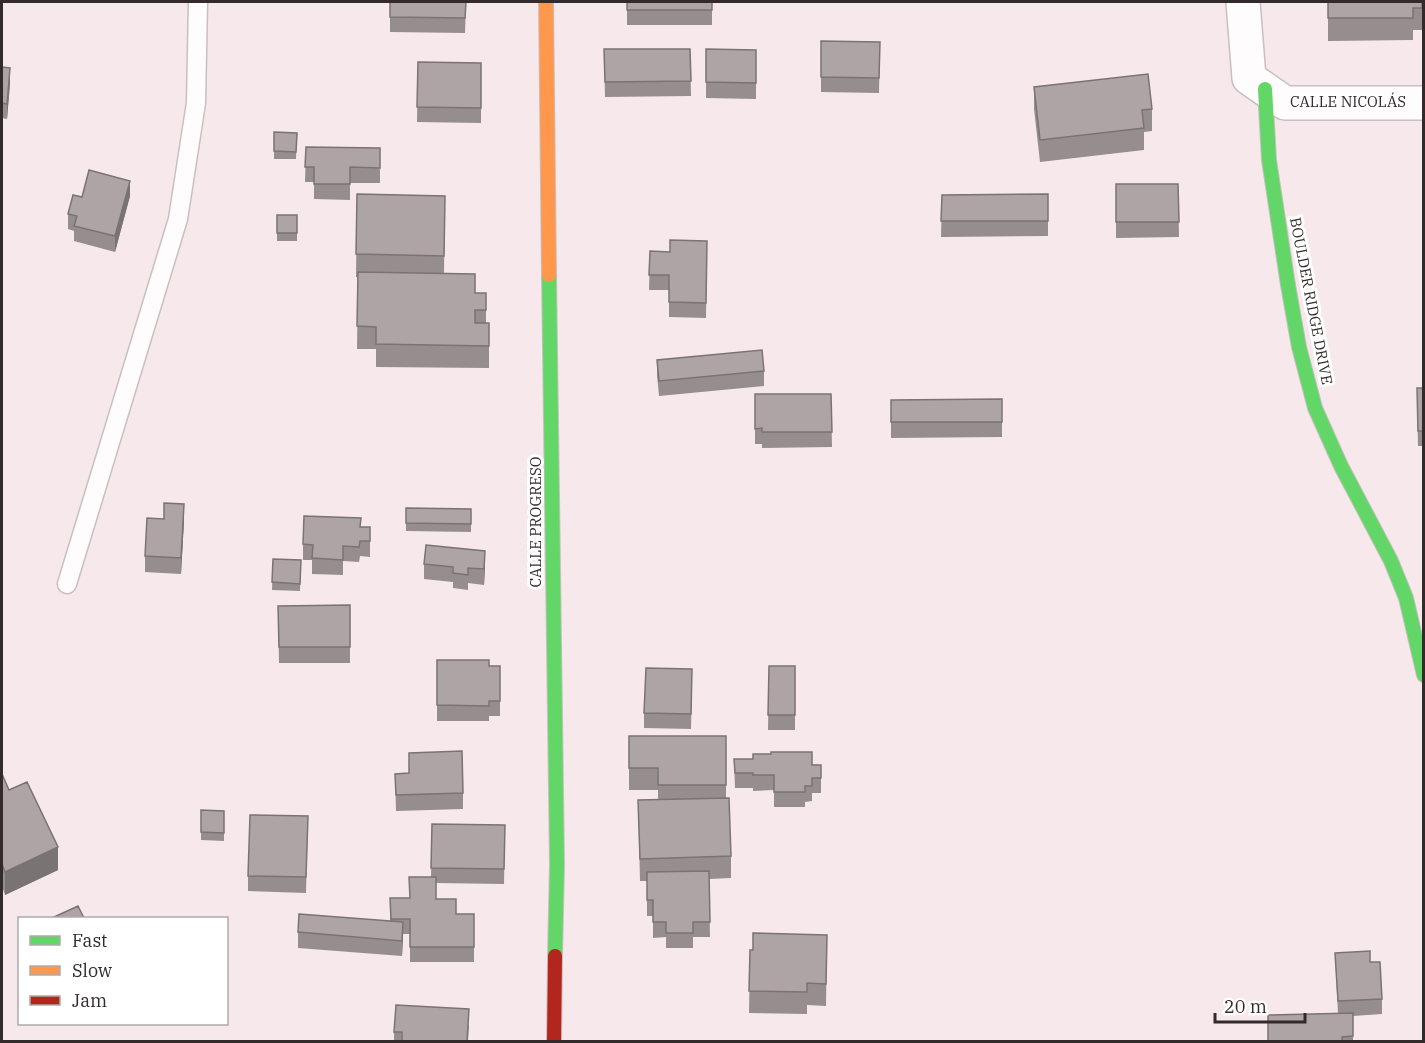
<svg xmlns="http://www.w3.org/2000/svg" width="1425" height="1043" viewBox="0 0 1425 1043" font-family="'IBM Plex Serif',serif">
<style>
.lines{fill:none;stroke-linecap:round;stroke-linejoin:round}
.lane-casing{stroke:#c9bfc0;stroke-width:21}
.street-casing{stroke:#c9bfc0;stroke-width:36}
.fast-casing{stroke:#c9bfc0;stroke-width:16}
.slow-casing{stroke:#c9bfc0;stroke-width:16}
.jam-casing{stroke:#c9bfc0;stroke-width:16}
.lane{stroke:#fefcfc;stroke-width:18}
.street{stroke:#fefcfc;stroke-width:33}
.fast{stroke:#63d668;stroke-width:14}
.slow{stroke:#ff974d;stroke-width:14}
.jam{stroke:#b3261e;stroke-width:14}
.wall{fill:#968d8f}
.shaded-wall{fill:#7a7374}
.building{fill:#aea4a6;stroke:#7a7374;stroke-width:1.5}
.labels{text-anchor:middle;stroke-width:6;stroke-linejoin:round;paint-order:stroke}
.street-label{font-size:15px;fill:#332a2b;stroke:#fff}
</style>
<rect width="100%" height="100%" fill="#f7e9eb"/>
<g class="lines">
<defs>
<path id="lane" d="M67,584L178,219L196,103L198,2"/>
<path id="street" d="M1243,2L1249,78L1285,103H1424"/>
<path id="fast" d="M1265,89L1269,160L1288,285L1299,347L1315,408L1341,466L1391,561L1406,598L1424,675
M549,275L557,864L555,956"/>
<path id="slow" d="M546,2L549,275"/>
<path id="jam" d="M554,1042L555,956"/>
</defs>
<use href="#lane" class="lane-casing"/>
<use href="#street" class="street-casing"/>
<use href="#fast" class="fast-casing"/>
<use href="#slow" class="slow-casing"/>
<use href="#jam" class="jam-casing"/>
<use href="#lane" class="lane"/>
<use href="#street" class="street"/>
<use href="#fast" class="fast"/>
<use href="#slow" class="slow"/>
<use href="#jam" class="jam"/>
</g>
<path class="wall" d="M390,2H466L465,33L390,32Z
M627,2H712V25H627Z
M1328,2H1424V7H1422V30H1413V40L1328,41Z
M821,41L880,42L879,93L821,92Z
M604,49H690L691,96L605,97Z
M706,49L756,50V99L706,98Z
M418,62L481,63V123L417,122Z
M2,67L10,83L7,119L2,118Z
M1034,87L1152,109V131L1144,132V150L1040,162L1034,109Z
M274,132L297,133L296,159H274Z
M306,147L380,148V183H350V200L314,199V182H305Z
M1116,184H1178L1179,237L1116,238Z
M357,194L445,196L444,273L475,293H486V323H489V368L376,367V349H357L358,277H356Z
M1048,194V236L941,237L942,195Z
M130,196L115,252L74,241V231L68,229V214L82,197Z
M277,215H297V241H277Z
M707,241L706,318L669,317V290H649L650,251L670,252Z
M657,360L764,371V386L659,396L657,375Z
M1424,388V446H1418L1417,403Z
M755,394H831L832,447L762,448V444H755Z
M1002,399V437L891,438V400Z
M406,508L471,509V532L406,531Z
M164,519L184,520L181,574L145,572V556Z
M360,527H370V557L360,556L359,562L343,561V575L312,574V560H303V544Z
M273,559L301,560L300,591L272,590Z
M424,564L485,566L484,585L468,583V590L453,588V582L424,579Z
M350,605V663H279L278,606Z
M437,660L489,666H500V716H489V721H437Z
M769,666H795V730H768Z
M692,684L691,729L644,728V713Z
M629,736H726V798L731,856V878L709,879L710,937H693V948H666V937L653,938V916H647V881H640L638,800H658V790H629Z
M734,759L821,765V793H812V801L805,802V807H774V790L753,791V788H735Z
M409,773L463,793V809L396,811L395,774Z
M2,774L9,790L58,870L5,895L2,886Z
M201,810L224,811V841L201,840Z
M308,816L306,893L248,891V876Z
M432,824L505,825L504,884L436,883V899L456,914H474V962H410V934H403L402,956L298,948V932L390,921V898H409L431,877Z
M827,935L826,1006L807,1005V1014L749,1013L750,950Z
M1335,953L1370,962L1382,999V1014L1353,1016V1041H1268L1338,1014Z
M469,1025L468,1041H394V1032Z"/>
<path class="shaded-wall" d="M10,68V83L7,119V104Z
M130,181V196L115,252V236Z
M184,504V520L181,574V558Z
M485,551V566L484,585V569Z
M58,847V870L5,895V872Z
M403,922V937L402,956V941Z"/>
<path class="building" d="M390,2H466L465,18L390,17Z
M627,2H712V10H627Z
M1328,2H1422V8H1413V18H1328Z
M821,41L880,42L879,78L821,77Z
M604,49H690L691,81L605,82Z
M706,49L756,50V83L706,82Z
M418,62L481,63V108L417,107Z
M2,67L10,68L7,104L2,103Z
M1148,74L1152,109L1142,110L1144,128L1040,140L1034,87Z
M274,132L297,133L296,152L274,151Z
M306,147L380,148V168L350,167V184H314V167H305Z
M89,170L130,181L115,236L74,226L77,216L68,214L73,195L82,197Z
M1116,184H1178L1179,222H1116Z
M357,194L445,196L444,256L356,254Z
M1048,194V221H941L942,195Z
M277,215H297V233H277Z
M670,240L707,241L706,303L669,302V275H649L650,251L670,252Z
M358,272L475,274V293H486V310H475V323H489V346L376,344V327L357,326Z
M762,350L764,371L659,381L657,360Z
M1417,388H1424V431H1418Z
M755,394H831L832,432H762V428L755,429Z
M1002,399V422H891V400Z
M164,503L184,504L181,558L145,556L147,518L164,519Z
M406,508L471,509V524L406,523Z
M304,516L361,518L360,527H370V541H360L359,547L343,546V560L312,558L313,545L303,544Z
M426,545L485,551L484,569L468,568V575L453,573V567L424,564Z
M273,559L301,560L300,584L272,582Z
M350,605V647H279L278,606Z
M437,660H489V666H500V701H489V706L437,705Z
M769,666H795V715H768Z
M646,668L692,669L691,714L644,713Z
M629,736H726V785H658V768H629Z
M462,751L463,793L396,795L395,774L409,773V753Z
M771,752H812V765H821V778H812V786H805V792H774V775H753V773H735L734,759H753V754H771Z
M2,774L9,790L27,782L58,847L5,872L2,864Z
M729,798L731,856L640,859L638,800Z
M201,810L224,811V833L201,832Z
M250,815L308,816L306,877L248,876Z
M432,824L505,825L504,869L431,868Z
M709,871L710,922H693V933H666V922H653V900H647V872Z
M409,877H436V899H456V914H474V947H410V919H391L390,898H410Z
M78,906L84,918H52Z
M299,914L403,922L402,941L298,932Z
M753,933L827,935L826,984L807,983V992L749,991L750,950H753Z
M1370,951V962H1380L1382,999L1338,1001L1335,953Z
M396,1005L469,1009L467,1041H402V1032H394Z
M1353,1013V1036L1342,1037V1041H1268V1015Z"/>
<g class="labels">
<g class="street-label">
<text x="1348" y="107">CALLE NICOLÁS</text>
<text transform="translate(1311 301) rotate(79)" y="5">BOULDER RIDGE DRIVE</text>
<text transform="translate(536 522) rotate(-90)" y="5">CALLE PROGRESO</text>
</g>
</g>
<rect width="1425" height="1043" fill="none" stroke="#332a2b" stroke-width="6"/>
<rect x="18" y="917" width="210" height="108" fill="#ffffff" stroke="#adaaaa" stroke-width="1.5"/>
<rect x="30" y="936" width="30" height="9" fill="#63d668" stroke="#adaaaa" stroke-width="1.5"/>
<text x="72" y="947" font-size="18" fill="#332a2b">Fast</text>
<rect x="30" y="966" width="30" height="9" fill="#ff974d" stroke="#adaaaa" stroke-width="1.5"/>
<text x="72" y="977" font-size="18" fill="#332a2b">Slow</text>
<rect x="30" y="996" width="30" height="9" fill="#b3261e" stroke="#adaaaa" stroke-width="1.5"/>
<text x="72" y="1007" font-size="18" fill="#332a2b">Jam</text>
<path d="M1215 1013v9h90v-9" fill="none" stroke="#332a2b" stroke-width="3"/>
<text x="1224" y="1013" font-size="18" fill="#332a2b" stroke="#ffffff" stroke-width="4.5" paint-order="stroke">20 m</text>
</svg>
